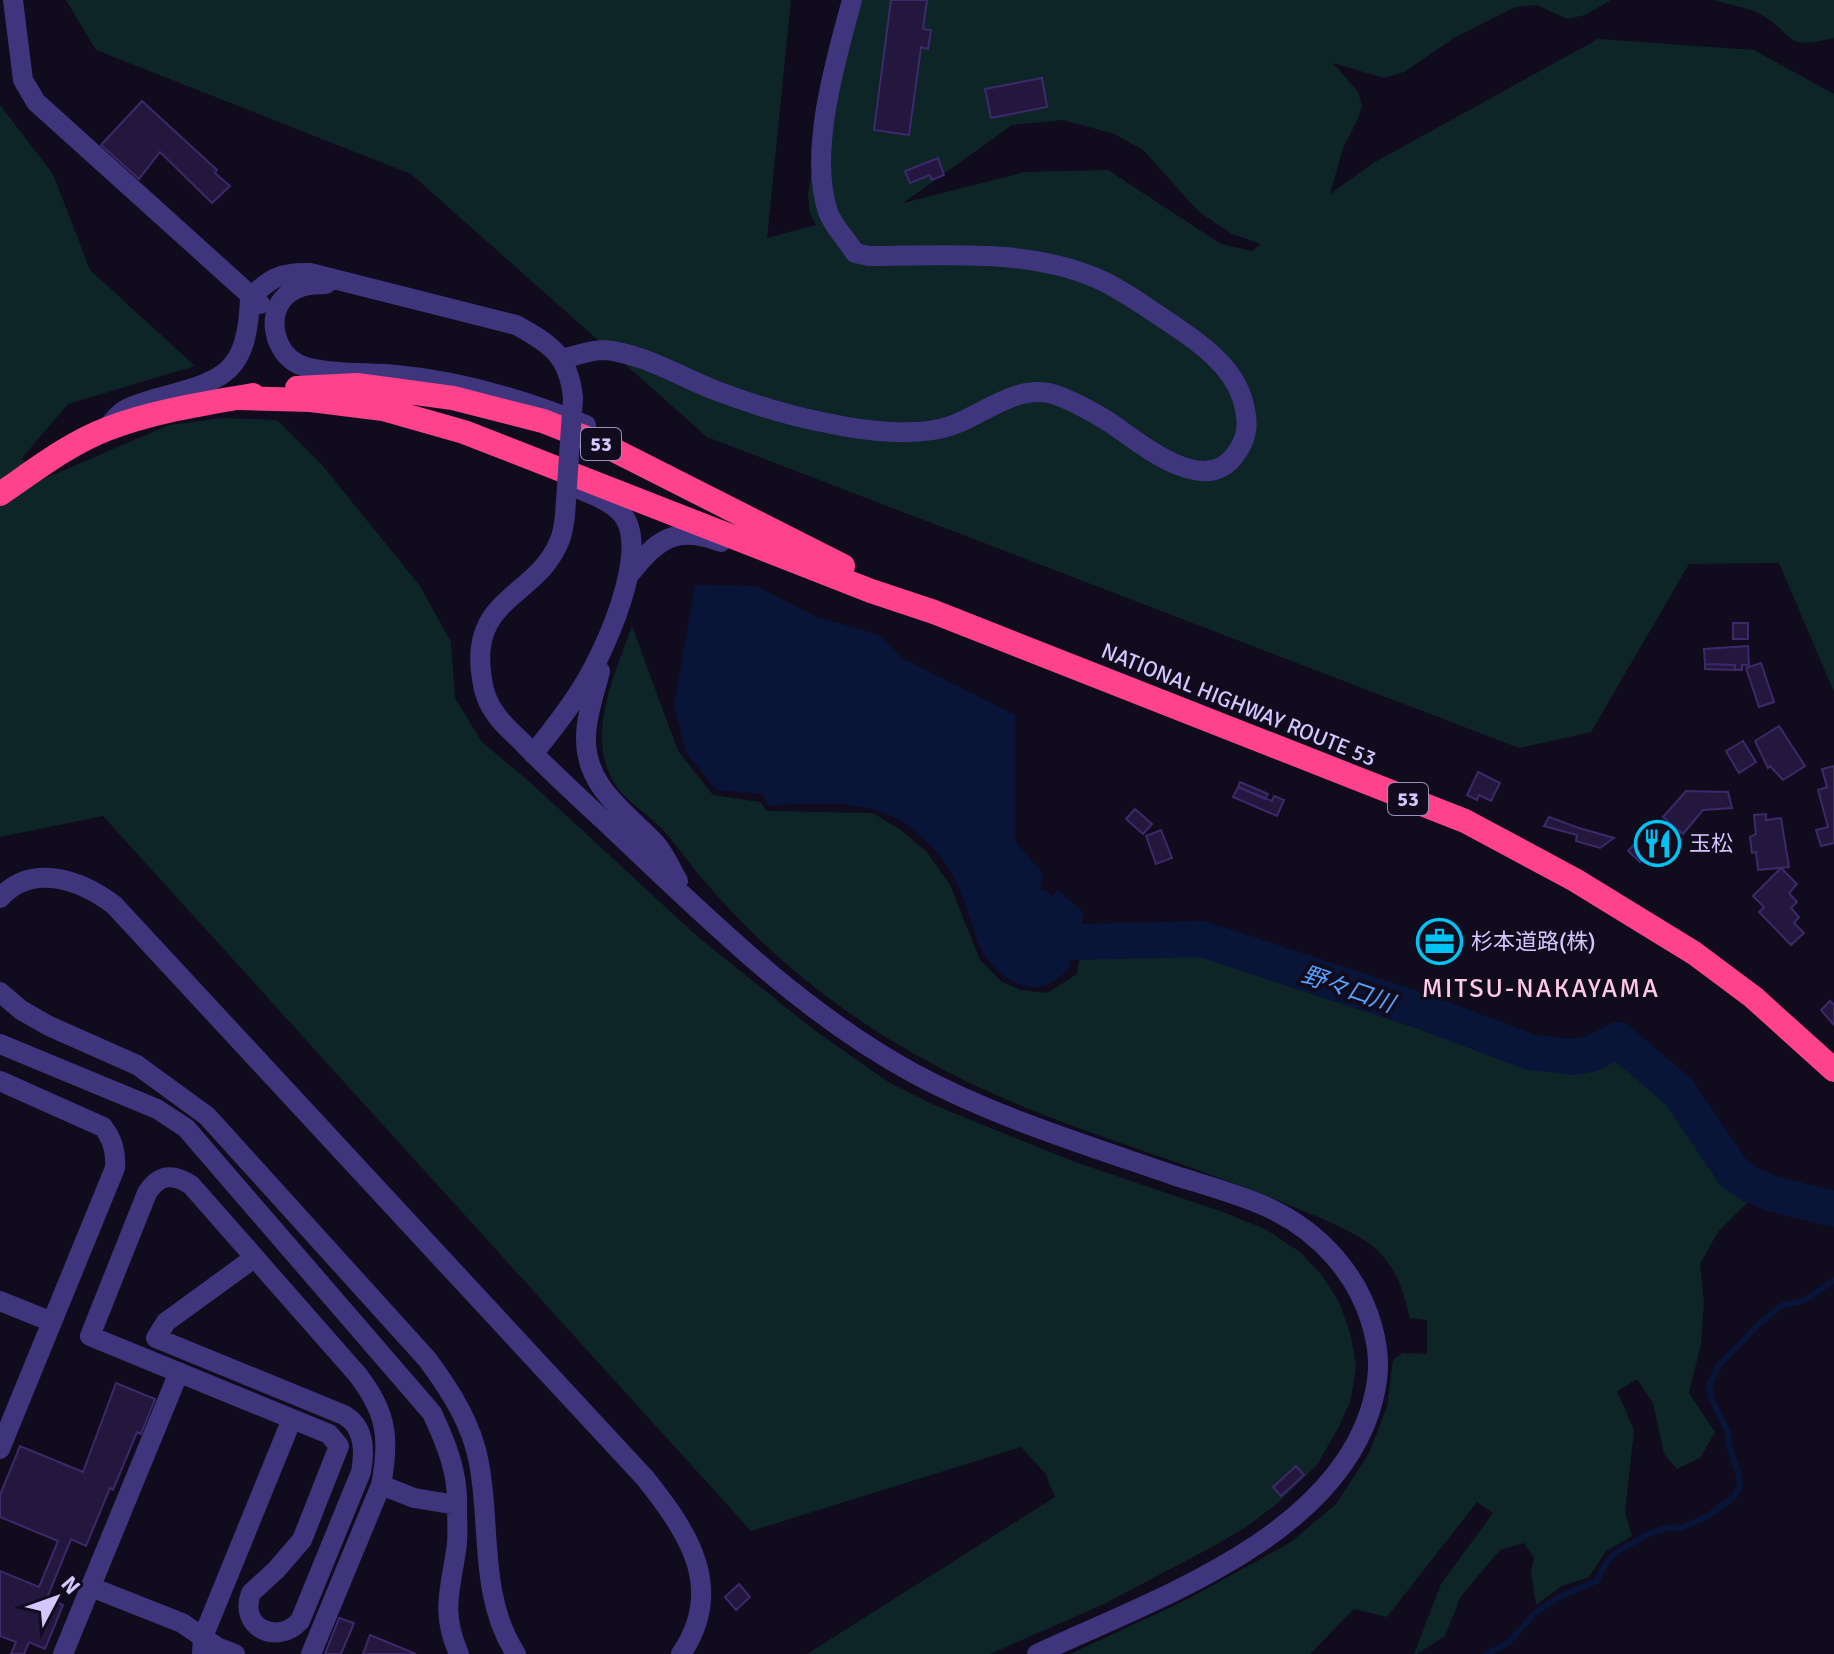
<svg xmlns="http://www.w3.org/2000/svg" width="1834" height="1654" viewBox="0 0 1834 1654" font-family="Signika,'Noto Sans JP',sans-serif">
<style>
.green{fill:#0e2527;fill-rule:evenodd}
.water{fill:#081539}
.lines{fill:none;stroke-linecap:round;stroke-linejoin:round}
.stream{stroke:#081539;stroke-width:6}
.river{stroke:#081539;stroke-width:36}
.building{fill:#23173e;stroke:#3c296a;stroke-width:2}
.minor{stroke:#3f357c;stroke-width:20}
.highway{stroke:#ff428b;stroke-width:24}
.minor-bridge{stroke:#3f357c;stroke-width:20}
.labels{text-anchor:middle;stroke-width:8;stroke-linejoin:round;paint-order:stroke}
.shield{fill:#100b1d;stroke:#988fbb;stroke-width:2}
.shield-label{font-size:20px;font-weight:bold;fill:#d2c7ff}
.street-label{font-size:22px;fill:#d2c7ff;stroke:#100b1d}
.poi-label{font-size:22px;fill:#d2c7ff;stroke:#100b1d;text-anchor:start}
.water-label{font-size:24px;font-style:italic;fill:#55a1ff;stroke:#100b1d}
.quarter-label{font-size:26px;letter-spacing:2px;fill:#ffc9e6;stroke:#100b1d}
</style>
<rect width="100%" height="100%" fill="#100b1d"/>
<path class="green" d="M66,0H791L767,238L816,225L810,213L808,194L842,0H1611L1585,15L1567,19L1537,5L1515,7L1454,38L1404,72L1384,78L1333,63L1358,92L1362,106L1357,121L1343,148L1330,194L1375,162L1598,39L1754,50L1834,94V692L1779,563L1689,564L1591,732L1519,748L707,437L411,174L96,50ZM1063,120L1114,134L1143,150L1199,212L1232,234L1261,244L1252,251L1221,244L1108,170L1025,172L903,203L1012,125Z
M1714,0H1834V38C1783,50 1798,37 1762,15C1749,7 1728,5 1714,0Z
M0,105L53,174L90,270L195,366L68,404L22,458L41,480L169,425L223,418L277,420L323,466L420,586L451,642L455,698L482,742L531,783L698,937L814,1030L890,1083L934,1105L1075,1162L1223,1212L1265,1229L1300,1252L1321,1274L1339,1302L1351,1336L1356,1366L1351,1399L1340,1425L1317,1465L1278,1503L1246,1527L1214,1546L1104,1604L990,1654H807L1055,1497L1045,1473L1021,1447L751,1531L103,816L0,837Z
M632,626L678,751L713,795L760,802L767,811L873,813L901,830L927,852L950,885L980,960L1001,981L1020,990L1047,993L1077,974L1081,951L1204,948L1541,1065L1587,1066L1619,1051L1673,1099L1695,1127L1721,1173L1752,1198L1718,1232L1700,1264L1704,1302L1701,1344L1689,1393L1715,1432L1700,1458L1677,1469L1664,1454L1653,1403L1637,1379L1617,1391L1634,1430L1625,1512L1632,1536L1606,1551L1589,1577L1562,1586L1536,1605L1531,1572L1534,1558L1524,1543L1500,1550L1461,1596L1445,1636L1417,1654H1414L1441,1584L1493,1513L1477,1502L1387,1617L1354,1609L1310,1654H1070L1188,1599L1291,1542L1336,1504L1369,1453L1387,1407L1393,1360L1402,1353L1427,1354V1320L1410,1318C1402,1289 1399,1272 1377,1250C1359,1232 1299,1209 1274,1199C1160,1152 1034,1121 927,1061C832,1009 755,945 688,861C679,850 671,838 661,828C648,814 628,803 617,787C583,740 615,674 632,626Z"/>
<path class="water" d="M695,585L756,586L817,617L879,635L902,658L1015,715V841L1043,874L1040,888L1053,896L1057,889L1084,914L1068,970C1061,976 1052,984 1043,986C1022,992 997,974 986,957C972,936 967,901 954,878C944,858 928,841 910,827C869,796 817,805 768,805L763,794L717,790L687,754L674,706Z"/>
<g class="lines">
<path class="stream" d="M1486,1654L1508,1643L1535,1613L1559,1597L1597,1581L1606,1563L1615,1553L1650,1533L1671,1527L1680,1528L1708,1516L1735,1496L1740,1485L1738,1472L1729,1445L1728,1432L1712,1400L1709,1386L1719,1365L1760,1323L1781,1306L1805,1300L1834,1280"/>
<path class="river" d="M1075,942L1202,939L1427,1013L1530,1052L1572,1057L1591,1054L1618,1040L1679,1092L1733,1172L1750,1184L1773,1194L1834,1209"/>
</g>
<path class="building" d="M891,0H927L923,29L931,30L928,49L921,47L909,135L874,130Z
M1042,78L1047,107L991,118L985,89Z
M142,101L217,170L215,173L230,186L212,203L160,152L139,179L101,145Z
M938,158L944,175L932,180L930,175L910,183L905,171Z
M1733,623H1748V639H1733Z
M1748,646L1749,665H1742V670H1735V665L1705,664L1704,649Z
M1761,663L1774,702L1759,707L1746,668Z
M1705,664L1735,665V670L1705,669Z
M1779,726L1805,766L1783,780L1770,766L1768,768L1755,741Z
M1743,741L1756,762L1739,773L1726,751Z
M1834,766V843L1821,846L1816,830L1828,827L1818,790L1827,787L1822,769Z
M1478,772L1500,783L1491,801L1479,795L1477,800L1467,795Z
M1240,782L1268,794L1265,799L1238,787Z
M1238,787L1272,801L1274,796L1284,800L1277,816L1233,797Z
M1686,791L1728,792L1732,808L1703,810L1683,834L1663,817Z
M1135,809L1152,824L1143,834L1126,819Z
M1766,814V820L1781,818L1789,867L1758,870L1756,852L1752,853L1750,837L1756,834L1754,815Z
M1549,817L1579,828L1614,838L1600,848L1576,841L1577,835L1544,826Z
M1656,822L1667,833L1640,862L1628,851Z
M1161,830L1172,858L1156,864L1146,836Z
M1781,868L1797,884L1789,893L1797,902L1791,908L1799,917L1794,923L1804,933L1791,945L1759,912L1764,907L1753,896Z
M1830,1001L1834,1005V1025L1821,1010Z
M116,1383L155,1399L141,1434L137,1432L113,1490L110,1488L86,1546L71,1539L47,1598L63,1605L45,1649L29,1642L24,1654H11L16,1642L0,1636V1571L39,1587L58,1541L0,1517V1495L20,1446L83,1472Z
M1296,1466L1304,1475L1281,1496L1273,1487Z
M739,1584L750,1597L736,1610L725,1597Z
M339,1618L354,1623L341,1654H325Z
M370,1635L416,1654H363Z"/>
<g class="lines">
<path class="minor" d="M13,0L23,80L36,102L260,304
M326,284C310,284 293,286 282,300C267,320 276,353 298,364C321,375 369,372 396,375C462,381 525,400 586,425
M562,359C575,356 590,350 603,350C640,352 683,378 717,391C749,403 794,417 827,423C864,431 918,438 953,425C983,414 1015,386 1049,393C1064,396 1095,413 1109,422C1138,441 1204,499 1235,455C1249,437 1249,420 1242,398C1232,366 1200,343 1173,325C1148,309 1124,290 1096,278C1026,248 943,256 869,256L855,253C847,240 833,226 828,212C808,151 836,60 852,0
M107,429C120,409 128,407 151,400C221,380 247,379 250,298C270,278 281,272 310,273L516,325C551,344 569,356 573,398
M565,515C564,524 563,534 559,542C536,598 468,597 482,679C483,690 488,704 495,713C501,723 512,732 520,740C546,767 573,792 600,817C698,909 795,1009 915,1074C995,1117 1086,1145 1173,1175C1204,1185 1239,1194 1269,1208C1320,1232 1359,1275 1373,1329C1381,1359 1379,1382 1370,1411C1328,1541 1150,1601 1037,1654
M630,574C656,540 677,524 721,542
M600,671C595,693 586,715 586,738C585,787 626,812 656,844C665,854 671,869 678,881
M533,754C550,733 567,712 581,689C603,656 652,549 622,514C611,501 589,493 573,487
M0,898C32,862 81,880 114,905L645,1478C688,1532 726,1588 681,1654
M0,992L21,1010L49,1026L137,1065L207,1116L427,1359C450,1390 472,1424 479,1463C491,1526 479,1598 516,1654
M0,1044L157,1109L186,1128L432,1413C446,1443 458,1472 457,1505L414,1498L381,1485L311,1654
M0,1081L103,1127C113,1140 116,1152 115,1168L0,1449
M254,1258L166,1322L156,1338L344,1415C365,1427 365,1451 361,1472L300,1621C277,1646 238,1627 251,1593L276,1570L302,1540L339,1446L329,1434L90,1336L147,1193C159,1174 173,1173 191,1185L357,1374C387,1412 390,1439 381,1485
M0,1301L52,1322
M457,1505C457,1518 458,1531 457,1543C452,1587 439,1609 459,1654
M91,1587L182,1623L217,1647L235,1654
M63,1654L179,1372
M202,1654L203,1637L292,1419"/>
<path class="highway" d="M297,388L357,385L453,398L543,421L604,445L843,566
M238,398L311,400L383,409L464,432L871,591L934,612L1465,821L1575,880L1694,953L1753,997L1834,1070
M0,494C34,471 68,444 107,429C154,411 203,404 253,395"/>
<path class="minor-bridge" d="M565,515L573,398"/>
</g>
<defs>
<symbol id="restaurant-ring" viewBox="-11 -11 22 22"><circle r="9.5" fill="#100b1d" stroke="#00c3f2" stroke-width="1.5"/><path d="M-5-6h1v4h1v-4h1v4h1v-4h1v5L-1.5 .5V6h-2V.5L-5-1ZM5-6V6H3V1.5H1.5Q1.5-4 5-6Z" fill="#00c3f2"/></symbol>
<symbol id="office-ring" viewBox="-11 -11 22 22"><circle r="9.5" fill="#100b1d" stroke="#00c3f2" stroke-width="1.5"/><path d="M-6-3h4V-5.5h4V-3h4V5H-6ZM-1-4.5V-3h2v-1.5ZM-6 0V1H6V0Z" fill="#00c3f2"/></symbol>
</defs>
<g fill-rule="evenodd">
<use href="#restaurant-ring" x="1632" y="818" width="51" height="51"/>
<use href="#office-ring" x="1414" y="916" width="51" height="51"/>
</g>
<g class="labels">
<g class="shield">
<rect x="581" y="428" width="40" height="32" rx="6"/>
<rect x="1388" y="783" width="40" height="32" rx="6"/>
</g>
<g class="shield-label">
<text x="601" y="451">53</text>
<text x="1408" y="806">53</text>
</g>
<g class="street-label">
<text transform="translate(1239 704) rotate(22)" y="8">NATIONAL HIGHWAY ROUTE 53</text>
</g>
<g class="poi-label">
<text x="1689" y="851">玉松</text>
<text x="1471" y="949">杉本道路(株)</text>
</g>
<g class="water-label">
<text transform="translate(1348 989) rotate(19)" y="8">野々口川</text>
</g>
<g class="quarter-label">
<text x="1541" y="997">MITSU-NAKAYAMA</text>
</g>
</g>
<g transform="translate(56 1598) rotate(49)" stroke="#100b1d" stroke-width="6" paint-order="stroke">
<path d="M0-6L14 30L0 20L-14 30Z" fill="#d2c7ff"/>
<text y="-12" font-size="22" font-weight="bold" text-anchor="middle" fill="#d2c7ff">N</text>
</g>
</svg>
